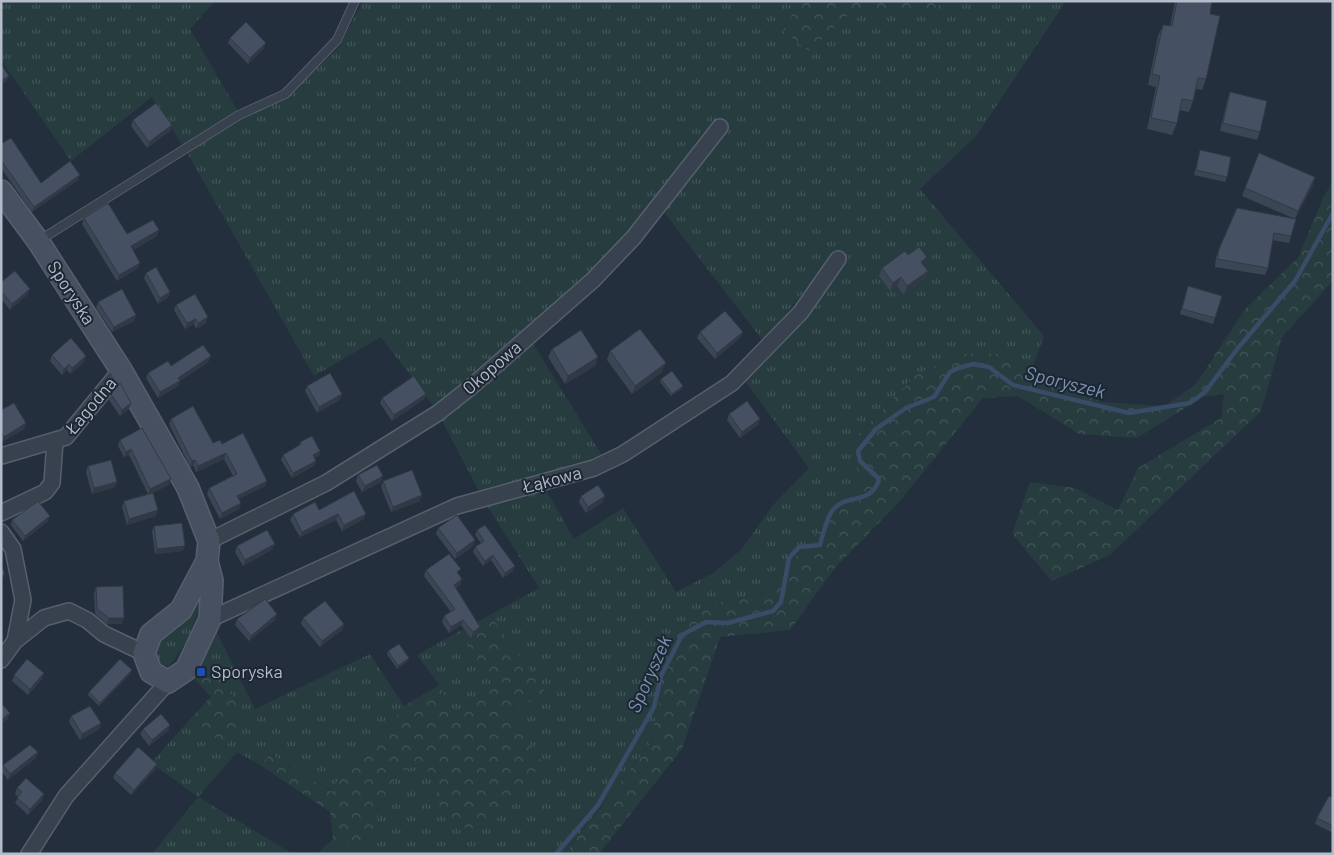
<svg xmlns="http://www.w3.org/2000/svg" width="1334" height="855" viewBox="0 0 1334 855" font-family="Barlow,sans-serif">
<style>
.grass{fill:url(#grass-tufts)}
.forest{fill:url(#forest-crowns)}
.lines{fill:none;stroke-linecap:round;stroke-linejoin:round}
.stream{stroke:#394c67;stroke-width:4.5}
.lane-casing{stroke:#565f6c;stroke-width:10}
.street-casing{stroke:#565f6c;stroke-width:18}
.secondary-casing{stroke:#565f6c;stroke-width:24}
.lane{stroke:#38414e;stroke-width:8}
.street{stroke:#38414e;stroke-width:15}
.secondary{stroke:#465061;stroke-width:21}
.wall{fill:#3b4654}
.shaded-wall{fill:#303945}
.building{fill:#455162;stroke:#303945}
.transit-dot{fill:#1a4fb4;stroke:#1d2633;stroke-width:2}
.labels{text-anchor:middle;stroke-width:4;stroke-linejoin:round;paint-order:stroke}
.street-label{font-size:18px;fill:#b4bcc9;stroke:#1d2633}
.poi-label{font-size:18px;fill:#b4bcc9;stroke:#1d2633;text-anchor:start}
.water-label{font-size:19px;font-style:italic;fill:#7c92b1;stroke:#1d2633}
</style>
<defs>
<pattern id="grass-tufts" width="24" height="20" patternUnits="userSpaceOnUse" patternTransform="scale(1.25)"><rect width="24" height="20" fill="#263c3f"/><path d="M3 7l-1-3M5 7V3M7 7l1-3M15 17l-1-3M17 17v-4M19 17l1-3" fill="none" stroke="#435659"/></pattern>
<pattern id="forest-crowns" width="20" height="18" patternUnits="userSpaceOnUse" patternTransform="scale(1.25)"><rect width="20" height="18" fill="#263c3f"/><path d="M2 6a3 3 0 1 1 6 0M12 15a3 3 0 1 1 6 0" fill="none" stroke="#435659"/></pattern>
</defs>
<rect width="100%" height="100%" fill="#242f3e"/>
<path class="grass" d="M1,1H215L190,29L240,115L287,97L340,46L363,1H799L783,31L809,51L855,9H938L939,1H1066L977,135L920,189L1044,336L1031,371L1010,354H961L917,374L853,440L861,482L764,594L705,605L677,632L649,745L566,851L561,854H317L333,839L359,849L372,845L379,811L398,772L420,764L439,783L510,713L544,692L490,615L539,588L483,499L438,413L529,337L606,462L542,483L574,539L623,508L676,592L713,573L741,550L774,504L809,468L744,380L844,254L837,252L763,341L663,211L632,233L590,275L435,408L381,337L314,376L185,149L152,97L71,161L1,60Z
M201,593C199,618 186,647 169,666L158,667L153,647Z
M210,619L255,709L370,654L404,706L384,733L343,768L333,792L271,754L260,765L237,752L198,797L293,854H152L198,797L151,763L191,718L226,746L237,728L192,658Z
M460,631L496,688L454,713L439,685L417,655Z"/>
<path class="forest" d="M799,1H939L938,9H855L809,51L783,31Z
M1333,181V281L1282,337L1261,411L1110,555L1052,581L1012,534L1030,482L1075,488L1118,510L1138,468L1221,418L1224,394L1203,397L1137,438L1079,434L1018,396L983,398L900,501L835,568L790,630L720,637L682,749L599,854H561L567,851L649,745L677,632L705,605L764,594L861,482L853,440L917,374L961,354H1010L1042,381L1102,402L1165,406L1196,384L1245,309L1298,258L1323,198Z
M490,615L545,692L510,714L543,763L507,804L475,828L455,827L439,810V783L420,764L398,772L379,811L372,845L359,850L333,839L330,812L260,765L271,754L332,792L343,768L384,733L404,706L439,685L454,713L495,688L460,631Z
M192,658L237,699V728L226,746L191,718L211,697L186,670Z"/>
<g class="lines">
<path class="stream" d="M556,854L598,805L654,707L661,676L682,635L706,622L728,623L773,611L781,602L789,558L799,547L820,545C823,534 826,520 832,511C846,492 872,506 879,479L860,461L858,451L876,429L906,408L934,397L950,372L958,368L974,364L989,367L1013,385L1129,413L1190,403L1205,392L1238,348L1295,281L1333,213"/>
<defs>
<path id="lane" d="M40,240L239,115L285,94L337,40L355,1"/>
<path id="street" d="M1,456L66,437L121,370
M1,513L45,492L52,483L55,441
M1,532L13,549L23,600L15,641L1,660
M209,541L326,483L438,413L472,386L593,280L634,237L720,127
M210,619L457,506L594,468L623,454L732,383L801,312L838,259
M15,641L44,618L69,611L87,620L104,634L144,653
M29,854L66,796L168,682"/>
<path id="secondary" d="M1,191L38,241L121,370L188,488L209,541L207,561L212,581L210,619L186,670L168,682L151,672L144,653L151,634L181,610L207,561"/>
</defs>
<use href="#lane" class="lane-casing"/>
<use href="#street" class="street-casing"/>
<use href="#secondary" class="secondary-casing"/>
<use href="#lane" class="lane"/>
<use href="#street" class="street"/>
<use href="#secondary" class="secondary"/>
</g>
<path class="wall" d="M1175,1H1212L1210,14L1206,79L1202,90L1196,89L1193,101L1189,112L1179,110L1177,123L1172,135L1147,129L1156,87L1148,85L1158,36L1163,25L1170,26Z
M230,38L264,48L248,64L228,43Z
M1230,92L1260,132L1257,140L1220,131L1227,101Z
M133,120L172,125L170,131L147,148L131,126Z
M1,144L41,183L78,180L32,212L1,168Z
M1200,150L1227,177L1225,182L1194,175Z
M1315,177L1313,185L1295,219L1242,196L1245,188Z
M84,218L127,234L157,236L133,250L138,268L117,281L82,224Z
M1296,219L1289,243L1272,240L1268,268L1265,275L1215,267L1216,257L1219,249Z
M908,255L924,266L928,271L924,280L904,295L897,286L890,291L879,276L882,268Z
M146,273L168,298L158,304L144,278Z
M1,282L28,294L10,310L1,299Z
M1188,286L1215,318L1213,324L1180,314Z
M98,302L134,321L112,332L96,308Z
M176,305L206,323L196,329L194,324L185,329L174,310Z
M700,332H743L740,338L715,359L697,338Z
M552,349L598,357L595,366L565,384L548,357Z
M610,351L662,372L632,394L607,360Z
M52,355L84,362L70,374L67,370L62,375L50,361Z
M211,356L208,362L180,381L178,386L158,398L146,378L148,373L171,366Z
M661,379L682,389L671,396L660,382Z
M307,386L340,400L317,413L305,391Z
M111,394L129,409L120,416L109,400Z
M426,394L424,399L392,421L380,403L382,398Z
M1,410L26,423L24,429L2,442Z
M729,414L760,419L758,425L740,438L727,420Z
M171,419L213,443L222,444L267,481L265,486L238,499L241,503L239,509L220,519L207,494L209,488L233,476L224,459L196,472L193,465L190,467L169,424Z
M120,440L169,485L150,494L156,516L127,525L122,507L124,501L148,494L129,455L124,457L118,446Z
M300,442L320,451L319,456L314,458V466L292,478L281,460L283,455L299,446Z
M88,466L115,487L92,494L86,472Z
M358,475L381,482L362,492L356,481Z
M383,481L420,501L391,512L381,487Z
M581,496L603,502L586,513L579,502Z
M319,510L364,519L342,531L336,520L300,537L290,520L293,514Z
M12,520L48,521L23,541L11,525Z
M154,526L183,551L155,554L152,531Z
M438,528L473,546L455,559L436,534Z
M477,530L513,571L503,578L491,560L483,566L473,552L475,547L481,543L475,535Z
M237,546L273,549L243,566L235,552Z
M426,570L459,575L462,579L460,585L455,588L478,633L471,638L461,625L449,633L442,622L444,616L451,612L424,576Z
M96,587L122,624H107L95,614L94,593Z
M303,618L344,624L342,630L320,647L301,624Z
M237,619L275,620L249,641L235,625Z
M388,651L409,658L408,661L397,669L387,654Z
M131,673L99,706L88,695L89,692Z
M14,675L42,679L28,695L12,681Z
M71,716L101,723L99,729L80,740L69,722Z
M170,725L168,731L149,746L140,734L143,729Z
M36,758L8,780L1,771L3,765Z
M157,764L155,770L131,795L113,778L115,773Z
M17,788L42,800L28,815L15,803L18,797L15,794Z
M1333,797V833L1315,824L1317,818Z"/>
<path class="shaded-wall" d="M266,43L264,48L248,64L250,58Z
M9,76L7,81L1,85V81Z
M172,125L170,131L147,148L149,142Z
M80,175L78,180L32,212L34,207Z
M1315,177L1313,185L1295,219L1298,211Z
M159,230L157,236L129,252L131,246Z
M927,257L924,266L921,262Z
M140,263L138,268L117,281L119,275Z
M928,271L924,280L904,295L907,286Z
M901,277L897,286L890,291L893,283Z
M30,289L28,294L10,310L12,304Z
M170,292L168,298L158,304L160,298Z
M136,315L134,321L112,332L114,327Z
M208,317L206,323L196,329L198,323Z
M196,319L194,324L185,329L187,323Z
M743,332L740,338L715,359L717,353Z
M86,356L84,362L70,374L72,368Z
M211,356L208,362L180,381L178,386L158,398L160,392L178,378Z
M598,357L595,366L565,384L568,376Z
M666,363L662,372L632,394L635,386Z
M69,364L67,370L62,375L64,369Z
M683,386L682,389L671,396L672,394Z
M342,394L340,400L317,413L319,407Z
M426,394L424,399L392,421L394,415Z
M131,403L129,409L120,416L122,410Z
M760,419L758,425L740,438L742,432Z
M26,423L24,429L2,442L4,437Z
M131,449L129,455L124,457L126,452Z
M320,451L319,456L311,460L313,455Z
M226,453L224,459L196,472L198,466Z
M195,460L193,465L190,467L192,461Z
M316,461L314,466L292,478L293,473Z
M383,476L381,482L362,492L365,486Z
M171,479L169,485L148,495L150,489Z
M267,481L265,486L235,501L237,496Z
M117,482L115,487L92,494L94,488Z
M422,495L420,501L391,512L393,507Z
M605,496L603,502L586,513L588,507Z
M241,503L239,509L220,519L222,513Z
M158,510L156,516L127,525L129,519Z
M338,514L336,520L300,537L302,532Z
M366,514L364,519L342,531L344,525Z
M50,516L48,521L23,541L25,536Z
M475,540L473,546L455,559L457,553Z
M275,544L273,549L243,566L245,560Z
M185,546L183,551L155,554L157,549Z
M493,555L491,560L483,566L485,561Z
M515,566L513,571L503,578L505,573Z
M5,574L3,579L1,580V575Z
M462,579L460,585L452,591L454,585Z
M277,614L275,620L249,641L251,636Z
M109,618H124L122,624H107Z
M463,620L461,625L449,633L451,627Z
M344,624L342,630L320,647L322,641Z
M480,627L478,633L471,638L473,632Z
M409,658L408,661L397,669L398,666Z
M132,670L131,673L99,706L100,703Z
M44,673L42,679L28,695L30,689Z
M10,713L8,719L1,724V720Z
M101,723L99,729L80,740L82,734Z
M170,725L168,731L149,746L152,740Z
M38,752L36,758L8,780L10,774Z
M157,764L155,770L131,795L134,790Z
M44,794L42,800L28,815L30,809Z"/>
<path class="building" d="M1177,1H1212L1210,14L1220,16L1206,79L1198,78L1193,101L1182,99L1177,123L1151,118L1160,76L1152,74L1163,25L1172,26Z
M246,22L266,43L250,58L230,38Z
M1,64L9,76L1,81Z
M1230,92L1267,101L1260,132L1223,123Z
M156,103L172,125L149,142L133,120Z
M11,138L41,183L70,161L80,175L34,207L1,160V144Z
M1200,150L1231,157L1227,177L1196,170Z
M1259,153L1315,177L1298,211L1245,188Z
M108,203L127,234L153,220L159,230L131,246L140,263L119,275L84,218Z
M1237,208L1296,219L1291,236L1274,233L1268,268L1217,259L1219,249Z
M919,247L927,257L921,262L928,271L907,286L901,277L893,283L882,268L905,251L908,255Z
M156,267L170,292L160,298L146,273Z
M15,271L30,289L12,304L1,291V282Z
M1188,286L1222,296L1215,318L1182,309Z
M122,289L136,315L114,327L98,302Z
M195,294L208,317L198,323L196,319L187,323L176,305Z
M725,311L743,332L717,353L700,332Z
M640,329L666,363L635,386L610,351Z
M581,330L598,357L568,376L552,349Z
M71,338L86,356L72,368L69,364L64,369L52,355Z
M203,345L211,356L178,378L180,381L160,392L148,373L168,361L171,366Z
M672,371L683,386L672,394L661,379Z
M330,373L342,394L319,407L307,386Z
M414,376L426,394L394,415L382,398Z
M120,383L131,403L122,410L111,394Z
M747,401L760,419L742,432L729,414Z
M14,403L26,423L4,437L1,432V410Z
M193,406L213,443L220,440L222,444L243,433L267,481L237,496L241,503L222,513L209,488L237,474L226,453L198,466L195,460L192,461L171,419Z
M142,428L171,479L150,489L131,449L126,452L120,440Z
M312,436L320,451L313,455L316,461L293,473L283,455L301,444L300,442Z
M111,460L117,482L94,488L88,466Z
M377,465L383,476L365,486L358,475Z
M412,470L422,495L393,507L383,481Z
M598,485L605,496L588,507L581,496Z
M354,491L366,514L344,525L338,514L302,532L293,514L315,502L319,510Z
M153,493L158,510L129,519L124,501Z
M38,501L50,516L25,536L12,520Z
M457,515L475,540L457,553L438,528Z
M182,523L185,546L157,549L154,526Z
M485,525L515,566L505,573L493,555L485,561L475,547L484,541L477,530Z
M267,530L275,544L245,560L237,546Z
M449,554L461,569L457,572L462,579L454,585L480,627L473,632L463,620L451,627L444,616L455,609L426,570Z
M1,565L5,574L1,575Z
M123,586L124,618H109L97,609L96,587Z
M265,599L277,614L251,636L237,619Z
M325,601L344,624L322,641L303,618Z
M399,644L409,658L398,666L388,651Z
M27,659L44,673L30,689L14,675Z
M120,659L132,670L100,703L89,692Z
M1,703L10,713L1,720Z
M90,706L101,723L82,734L71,716Z
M161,714L170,725L152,740L143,729Z
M30,745L38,752L10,774L3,765Z
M138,747L157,764L134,790L115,773Z
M26,778L44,794L30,809L17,798L22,792L17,788Z
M1329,796L1333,797V826L1317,818Z"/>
<rect class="transit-dot" x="196" y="667" width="10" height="10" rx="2.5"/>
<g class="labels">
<g class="street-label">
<text transform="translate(71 293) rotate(57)" y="6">Sporyska</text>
<text transform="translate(492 368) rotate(-41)" y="6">Okopowa</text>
<text transform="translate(91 406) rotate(-50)" y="6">Łagodna</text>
<text transform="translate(552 480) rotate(-15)" y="6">Łąkowa</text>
</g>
<g class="poi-label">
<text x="211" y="678">Sporyska</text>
</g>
<g class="water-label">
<text transform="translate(1065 382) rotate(14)" y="7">Sporyszek</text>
<text transform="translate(649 674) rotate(-66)" y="7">Sporyszek</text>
</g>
</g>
<rect width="1334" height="855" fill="none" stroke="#b4bcc9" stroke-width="5"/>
</svg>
